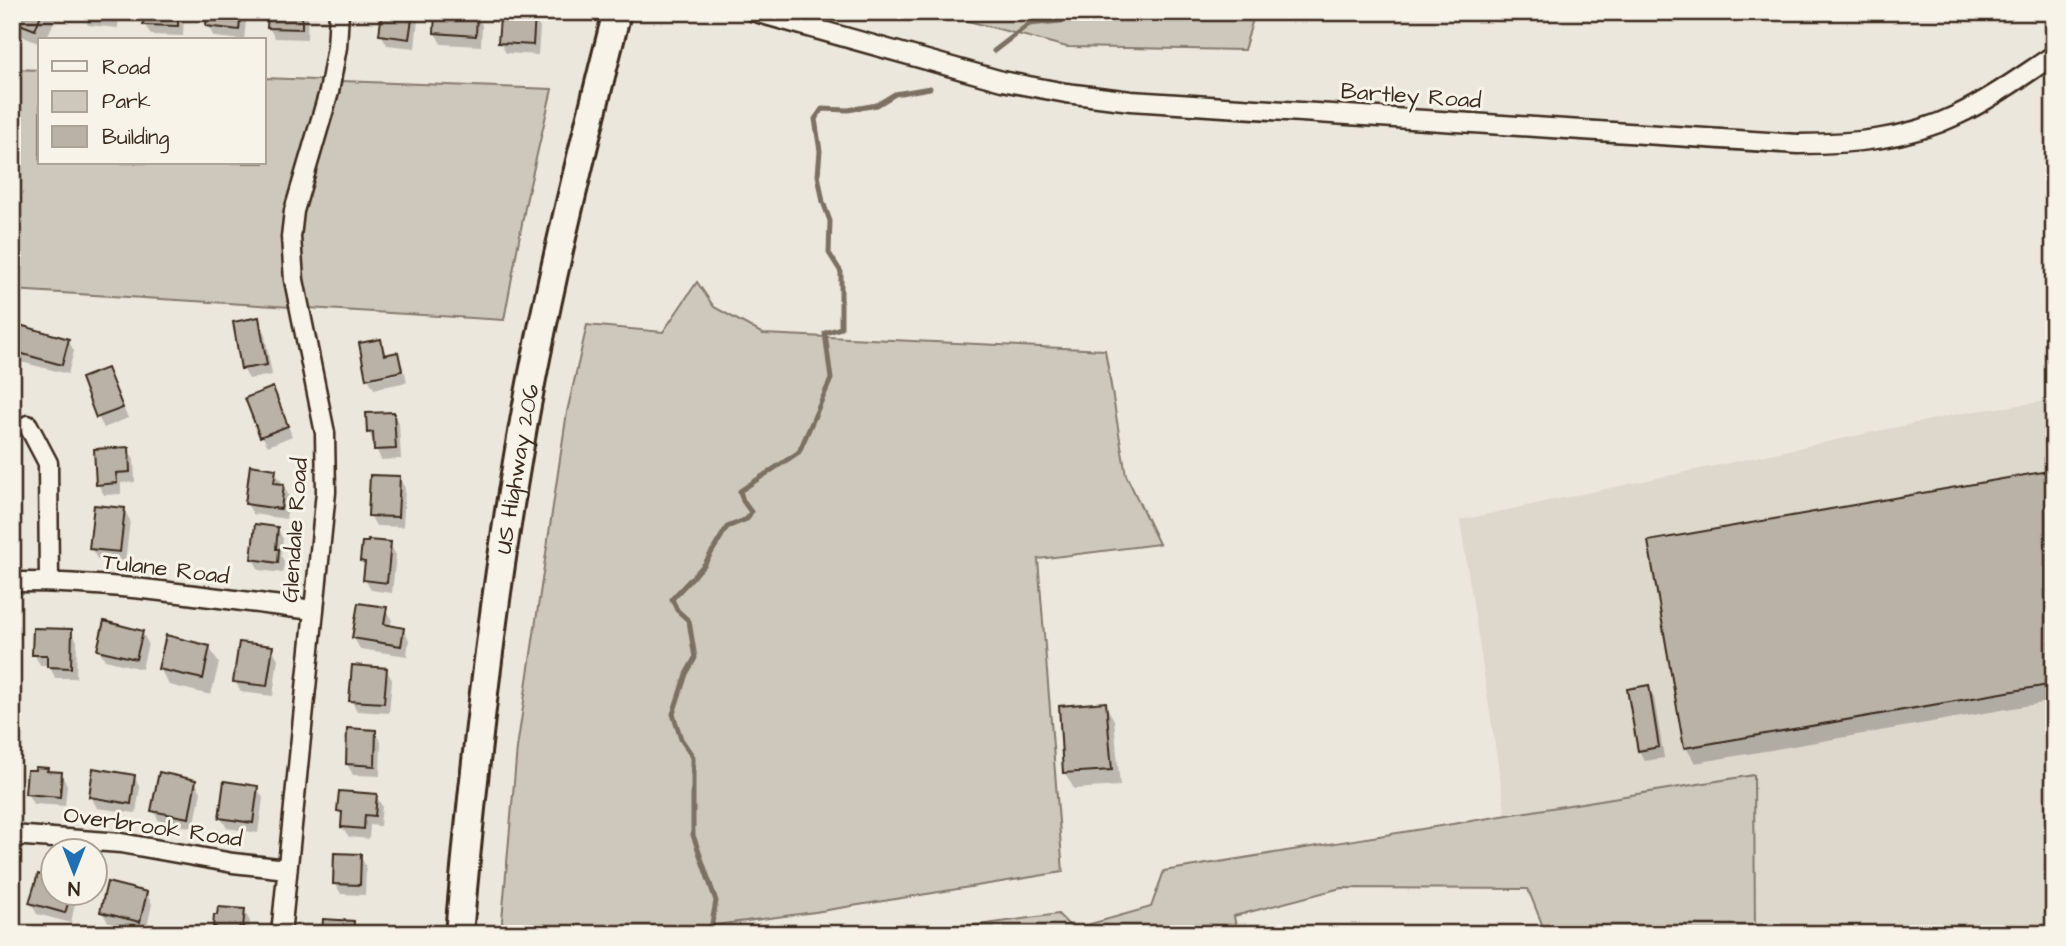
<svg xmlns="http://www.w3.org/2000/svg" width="2066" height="946" viewBox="0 0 2066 946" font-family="'Architects Daughter',sans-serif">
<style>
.built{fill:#ddd7cc}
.green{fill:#cec8bc;stroke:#84796d;stroke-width:2}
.shadow{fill:#0003}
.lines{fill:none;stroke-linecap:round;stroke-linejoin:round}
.stream{stroke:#7c7064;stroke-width:5}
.building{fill:#bab2a7;stroke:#3b2a1e;stroke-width:2}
.minor-casing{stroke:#3b2a1e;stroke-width:23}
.highway-casing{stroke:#3b2a1e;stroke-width:32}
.minor{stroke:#f7f3e8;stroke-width:18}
.highway{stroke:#f7f3e8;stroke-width:26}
.labels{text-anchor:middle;stroke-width:6;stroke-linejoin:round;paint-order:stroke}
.street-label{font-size:23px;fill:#3b2a1e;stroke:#f7f3e8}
</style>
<rect width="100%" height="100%" fill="#ece7dc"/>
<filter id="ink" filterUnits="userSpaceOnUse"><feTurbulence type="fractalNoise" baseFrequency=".0143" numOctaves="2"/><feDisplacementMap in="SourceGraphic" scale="14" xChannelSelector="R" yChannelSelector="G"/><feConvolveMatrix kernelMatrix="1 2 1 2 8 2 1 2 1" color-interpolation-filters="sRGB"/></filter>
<g filter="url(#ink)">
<path class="built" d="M2054,400V934H1755L1753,775L1506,816L1460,520L1963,413Z"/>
<path class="green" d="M934,12H1255L1244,50L1067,47Z
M12,69L40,70V163H264V78L552,89L526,202L504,320L12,290Z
M697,282L714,307L763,334L1105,350L1126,475L1159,544L1038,559L1063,872L815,912L647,934H503L502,920L517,748L567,412L587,325L663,332Z
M1754,775L1755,934H1546L1528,889L1341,888L1234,916L1237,934H914L1058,914L1073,929L1151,907L1164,871Z"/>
<path class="shadow" d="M12,12H58L46,40H40V44L17,34L12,26Z
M83,12H119L118,28L88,25Z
M145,12H184L183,36L151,35L145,25Z
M209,12H247L244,40L214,37L208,26Z
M270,12H308L307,39L275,38L269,28Z
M383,12H414L418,19L415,48L387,45L381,34Z
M436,12L476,15L482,25L481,46L441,44L435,33Z
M534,17L540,28L538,55L506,53L500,43L519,21Z
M258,319L264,330L272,375L249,379L243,369L235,323Z
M68,340L74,351L68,374L17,361L12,353V345Z
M380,341L387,356L397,354L404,369L368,377V380V378Z
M106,370L128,418L104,428L98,417Z
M405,372L407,382L374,389L369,380Z
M278,400L292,436L268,446L262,436Z
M393,414L399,424L401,459L381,460L369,432Z
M128,449L134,460L135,482L121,483V494L104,495L98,484Z
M274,470L281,481L280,485H283L289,496L286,519L253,514L247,504Z
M2054,472V701L1695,763L1686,747Z
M399,478L405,488L403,527L376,526L370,515Z
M124,510L130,520L125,562L97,559L91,548Z
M277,528L283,539L281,556L284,561L283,573L259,570L253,559Z
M390,544L396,555L392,593L371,590L365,580L366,569L362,561Z
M385,609L392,620L390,627L403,629L409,640L407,656L360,649L354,638Z
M71,631L77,641L76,678H55L49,665H40L34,654Z
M142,632L148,643L142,669L105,660L99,650Z
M209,647L219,663L211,695L169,685L160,669Z
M272,648L278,659L273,696L241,692L235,681Z
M386,669L392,680L389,713L357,711L351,700Z
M1648,687L1654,698L1664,758L1645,761L1639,751Z
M1105,704L1114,720L1120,786L1074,789L1065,773Z
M375,731L381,742L380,776L353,775L347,764Z
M47,770L49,773L61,774L67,785L65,806L33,804L27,793Z
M134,776L140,787L136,813L97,808L91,797Z
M195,781L201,792L194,828L159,821L153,810Z
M257,788L263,798L258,833L227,828L221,818Z
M376,796L382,806L380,826L370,825L369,839L349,837L342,827L343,818L339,811Z
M360,856L366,866L365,895L341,894L335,883Z
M39,876L52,880V894H77L71,923L37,914L31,903Z
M146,893L152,904L146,931L108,922L102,912Z
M244,911L250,921L248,934H217L215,926Z
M353,923L359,934H323Z"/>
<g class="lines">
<path class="stream" d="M994,51L1029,24L1061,21L1079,12
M710,934L716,901L693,835V757L681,739L673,714L686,674L695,658L689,621L677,610L672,599L704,565L727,527L747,519L751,512L743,501L740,491L799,452L831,379L825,333L841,328V272L829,253L830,221L823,202L818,175L820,151L815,119L822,109L848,110L877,105L895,94L930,88"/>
</g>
<path class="building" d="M12,12H42L35,30L12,21Z
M81,12H113V18L81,15Z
M144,12H178V26L143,25Z
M207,12H241L239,30L206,26Z
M268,12H302V29L267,28Z
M382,12H413L409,39L379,35Z
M435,12L477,13L476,36L434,33Z
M518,14L535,15L533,45L498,43L500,18L517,19Z
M259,317L267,365L241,369L233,322Z
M16,324L69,339L62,365L12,351V339Z
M381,339L384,355L398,352L402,371L366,379L359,343Z
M107,368L123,408L96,418L81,378Z
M273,387L288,426L260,437L245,398Z
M394,412L396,449L374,450L373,432L367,433L366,413Z
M129,447L130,472L116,473L117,483L96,485L94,449Z
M250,465L276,469L274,483L284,484L281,509L245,504Z
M2054,470V684L1684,748L1648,541Z
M370,475L400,476L398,517L368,516Z
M94,505L125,508L120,552L89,549Z
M255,524L278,527L276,549H279L278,563L251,559Z
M368,540L391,542L387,583L363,580L365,562L360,561L362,542H368Z
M358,603L387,607L384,624L404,628L401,646L352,638Z
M104,621L143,631L136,659L97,650Z
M33,628L72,629L71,668L47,667V655H32Z
M166,635L210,646L203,679L158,669Z
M239,642L273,646L267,686L233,682Z
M352,665L387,668L384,703L349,701Z
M1649,685L1659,747L1638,751L1627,689Z
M1106,702L1112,770L1063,773L1059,706Z
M347,728L376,730L375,766L346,764Z
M35,767L48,768L47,771L62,772L60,797L25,794L27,770H35Z
M93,768L135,775L131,804L89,797Z
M159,772L196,780L189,818L151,811Z
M224,781L258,786L253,823L219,818Z
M339,791L377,794L375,816L365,815L364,829L341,827L342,812L337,811Z
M334,853L361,854L360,885L333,884Z
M38,874L52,878V894H71L65,913L29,903Z
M107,882L147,892L140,922L100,912Z
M218,907L245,909L243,927H239L238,934H216V927H213L214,915H217Z
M323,919L354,921L353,934H322Z"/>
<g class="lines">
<defs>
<path id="minor" d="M755,12L1002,81L1066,93L1131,101L1798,144C1852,144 1908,139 1957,115C1991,99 2022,76 2054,55
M28,425L48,463L49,581
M12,582C113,581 213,598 313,610
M12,835L121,843L233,863L287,869
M281,934L326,492L325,433L294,280L291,237L294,211L329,92L337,47L339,12"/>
<g id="highway">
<path id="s1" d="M459,934C473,774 491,615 518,456C543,306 580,159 617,12"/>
</g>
</defs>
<use href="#minor" class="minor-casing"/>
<use href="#highway" class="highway-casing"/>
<use href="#minor" class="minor"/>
<use href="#highway" class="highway"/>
</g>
</g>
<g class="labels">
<g class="street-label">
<text transform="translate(1411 95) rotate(4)" y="8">Bartley Road</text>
<text dy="8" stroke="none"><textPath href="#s1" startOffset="469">US Highway 206</textPath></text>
<text transform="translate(294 530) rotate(-86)" y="8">Glendale Road</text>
<text transform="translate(166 568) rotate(7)" y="8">Tulane Road</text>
<text transform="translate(153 826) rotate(8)" y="8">Overbrook Road</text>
</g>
</g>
<rect width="2066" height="946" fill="none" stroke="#f7f3e8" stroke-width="42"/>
<rect x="21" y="21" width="2024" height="904" fill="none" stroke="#3b2a1e" stroke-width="2.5" filter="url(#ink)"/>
<rect x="38" y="38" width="228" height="126" fill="#f7f3e8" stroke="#aca397" stroke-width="2"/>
<rect x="52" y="61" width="35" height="10" fill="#f7f3e8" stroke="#aca397" stroke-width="2"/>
<text x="102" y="74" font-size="21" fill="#3b2a1e">Road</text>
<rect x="52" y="91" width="35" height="21" fill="#cec8bc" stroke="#aca397" stroke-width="2"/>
<text x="102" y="108" font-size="21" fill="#3b2a1e">Park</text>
<rect x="52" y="126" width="35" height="21" fill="#bab2a7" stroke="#aca397" stroke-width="2"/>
<text x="102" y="144" font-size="21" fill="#3b2a1e">Building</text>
<g transform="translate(74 872) rotate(180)"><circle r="33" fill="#f7f3e8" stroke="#aca397" stroke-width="2"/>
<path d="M0-5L12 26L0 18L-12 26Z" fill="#1f6fb2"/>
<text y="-10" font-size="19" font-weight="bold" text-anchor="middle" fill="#3b2a1e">N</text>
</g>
</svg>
